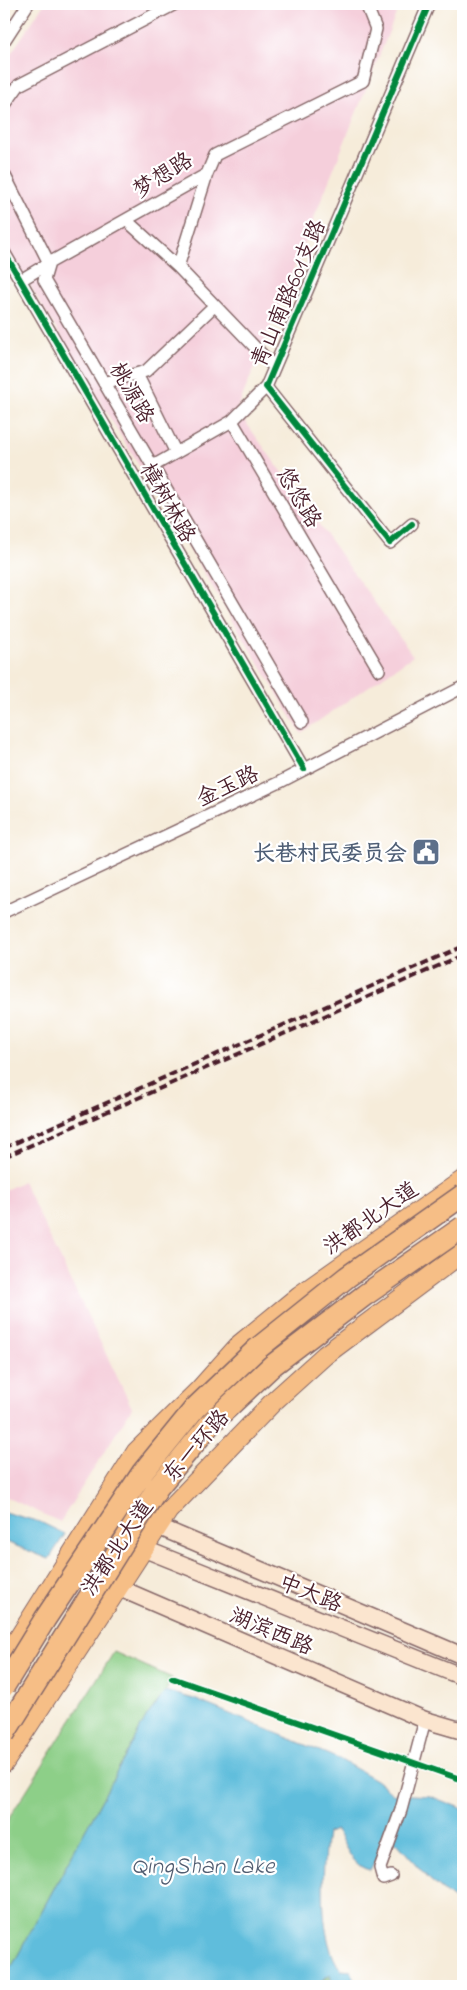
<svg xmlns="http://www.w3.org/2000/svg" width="467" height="1990" viewBox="0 0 467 1990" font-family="'Indie Flower','LXGW WenKai TC',sans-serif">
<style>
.built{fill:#f5cfdb}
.green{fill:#8dcf88;stroke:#6c775a}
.forest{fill:#72b274;stroke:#5e6850}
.water{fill:#5ebddc;stroke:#546e84}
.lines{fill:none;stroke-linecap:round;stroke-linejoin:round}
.street-casing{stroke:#866768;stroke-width:14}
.secondary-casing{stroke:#866768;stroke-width:19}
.primary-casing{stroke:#866768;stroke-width:21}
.street{stroke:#fff;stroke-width:11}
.secondary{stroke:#fbe5cf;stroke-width:16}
.primary{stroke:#f6be86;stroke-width:19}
.rail{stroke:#4a1f2b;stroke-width:4;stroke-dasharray:8 4;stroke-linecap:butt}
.highway-bridge-casing{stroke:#866768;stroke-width:24;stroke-linecap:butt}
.highway-bridge{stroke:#f6be86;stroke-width:21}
.cycleway-casing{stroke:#fff;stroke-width:9}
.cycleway{stroke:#00873e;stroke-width:6}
.labels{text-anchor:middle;stroke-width:4.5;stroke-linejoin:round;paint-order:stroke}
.street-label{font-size:22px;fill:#4a1f2b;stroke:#fff}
.service-label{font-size:22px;font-weight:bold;fill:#4e5e75;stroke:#fff;text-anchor:end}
.water-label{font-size:24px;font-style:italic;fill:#525e72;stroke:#fff}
</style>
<rect width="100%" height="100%" fill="#fff"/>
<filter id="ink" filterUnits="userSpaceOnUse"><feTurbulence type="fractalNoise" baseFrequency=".02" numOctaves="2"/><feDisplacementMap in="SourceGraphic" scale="10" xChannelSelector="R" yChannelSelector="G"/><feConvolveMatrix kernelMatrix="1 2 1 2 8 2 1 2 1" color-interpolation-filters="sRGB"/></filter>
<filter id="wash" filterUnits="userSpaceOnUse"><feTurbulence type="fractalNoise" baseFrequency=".0096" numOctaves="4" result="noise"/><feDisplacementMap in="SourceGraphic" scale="20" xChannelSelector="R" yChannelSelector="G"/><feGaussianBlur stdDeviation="1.12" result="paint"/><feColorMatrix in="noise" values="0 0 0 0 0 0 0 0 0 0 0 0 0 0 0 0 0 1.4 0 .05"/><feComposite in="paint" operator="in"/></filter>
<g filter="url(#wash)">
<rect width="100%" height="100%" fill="#f6ecda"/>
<path class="built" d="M44,4H400L237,410L413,656L301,733L4,243V64Z
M23,1181L132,1408L60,1522L4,1496V1191Z"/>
<path class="green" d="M114,1652L172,1678L166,1691L147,1716L4,1981V1826Z"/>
<path class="forest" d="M331,1974L333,1986H315Z"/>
<path class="water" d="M4,1512L40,1522L65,1534L49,1559L4,1541Z
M166,1691L194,1699L339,1759L376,1780L394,1794L430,1796L463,1809V1907L429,1879L397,1843L392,1841L384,1845L370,1870C352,1867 345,1844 336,1830L327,1833C322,1868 318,1942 341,1970L351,1971L358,1986H333L330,1974L315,1986H4V1981L147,1716Z"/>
</g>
<g filter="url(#ink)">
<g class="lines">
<defs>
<path id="street" d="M4,41L28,4
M4,106L19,85L175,4
M4,174L49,263L207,174L215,155L363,81L376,29L366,4
M126,220L178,267L274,367
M4,252L304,769
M49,263L44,280L302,722
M178,267L207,174
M21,280L49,263
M137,374L176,453
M104,383L146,371L214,306
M232,421L266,387
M153,466L232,421L379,670
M412,524L390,543L266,387L429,4
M4,912L280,782L463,687
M391,1876L383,1879L380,1868L401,1810L425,1720"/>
<path id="secondary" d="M157,1526L463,1656
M142,1548L463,1677
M68,1564L117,1587L425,1720L463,1731"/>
<path id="primary" d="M4,1661L136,1452L199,1390L240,1344L300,1295L463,1180
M4,1763L168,1511L273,1402L325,1355L463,1252"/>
</defs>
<use href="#street" class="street-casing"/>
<use href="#secondary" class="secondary-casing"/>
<use href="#primary" class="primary-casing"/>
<use href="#street" class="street"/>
<use href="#secondary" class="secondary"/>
<use href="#primary" class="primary"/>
<path class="rail" d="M4,1148L463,946
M4,1157L463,955"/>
<defs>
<path id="highway-bridge" d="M4,1686L45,1619L143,1472L195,1408L257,1349L347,1277L463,1195
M4,1734L158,1487L210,1424L273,1365L365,1295L463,1227"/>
</defs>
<use href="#highway-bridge" class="highway-bridge-casing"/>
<use href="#highway-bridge" class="highway-bridge"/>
<defs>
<path id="cycleway" d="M4,252L304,769
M412,524L390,543L266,387L429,4
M172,1678L463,1780"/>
</defs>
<use href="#cycleway" class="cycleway-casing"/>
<use href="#cycleway" class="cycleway"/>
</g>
</g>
<defs>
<symbol id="civic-square" viewBox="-11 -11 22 22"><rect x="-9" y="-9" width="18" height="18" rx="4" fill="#5c6f8a" stroke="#fff"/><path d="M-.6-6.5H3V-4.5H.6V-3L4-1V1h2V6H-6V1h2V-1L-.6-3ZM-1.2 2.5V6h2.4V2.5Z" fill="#fff"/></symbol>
</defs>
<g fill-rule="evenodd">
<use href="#civic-square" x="410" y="836" width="32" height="32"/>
</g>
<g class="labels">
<g class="street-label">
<text transform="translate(162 174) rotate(-32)" y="8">梦想路</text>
<text transform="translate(287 293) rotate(-67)" y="8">青山南路601支路</text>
<text transform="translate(133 392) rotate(60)" y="8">桃源路</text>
<text transform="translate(300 497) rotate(59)" y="8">悠悠路</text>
<text transform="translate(169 502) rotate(60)" y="8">樟树林路</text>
<text transform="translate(227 785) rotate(-25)" y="8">金玉路</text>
<text transform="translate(370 1217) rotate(-35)" y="8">洪都北大道</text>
<text transform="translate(195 1445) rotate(-49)" y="8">东一环路</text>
<text transform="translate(116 1547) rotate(-56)" y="8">洪都北大道</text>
<text transform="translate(311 1592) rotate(22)" y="8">中大路</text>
<text transform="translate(272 1630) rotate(23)" y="8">湖滨西路</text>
</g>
<g class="service-label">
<text x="407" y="860">长巷村民委员会</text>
</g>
<g class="water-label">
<text x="203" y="1873">QingShan Lake</text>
</g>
</g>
<rect width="467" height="1990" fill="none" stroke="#fff" stroke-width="20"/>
</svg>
